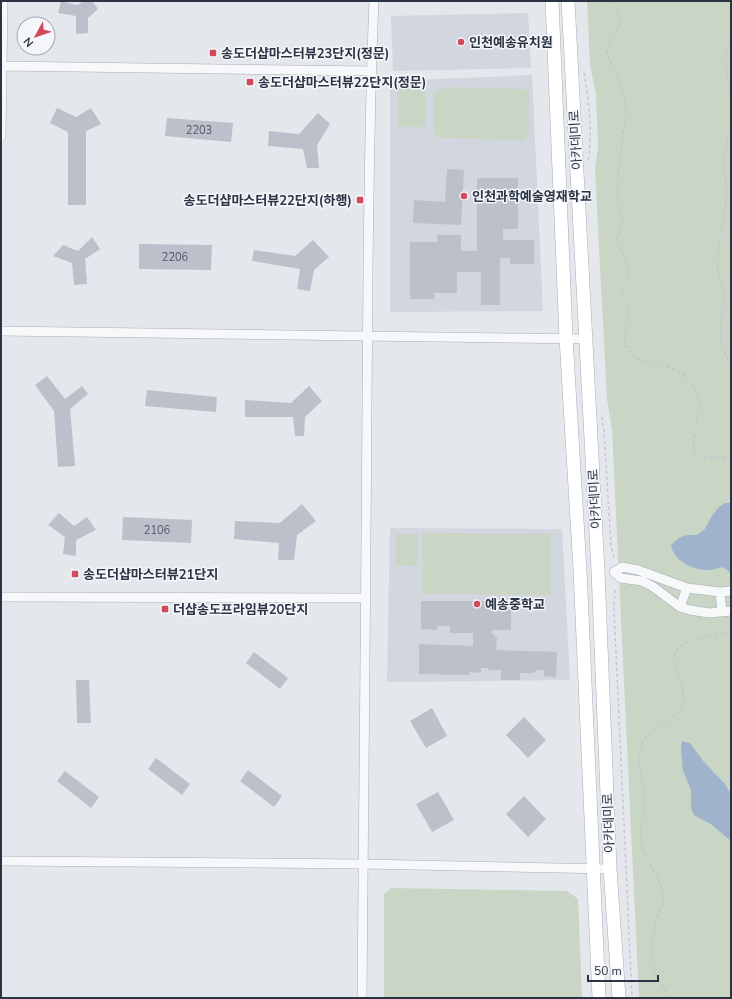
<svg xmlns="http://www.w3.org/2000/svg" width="732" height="999" viewBox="0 0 732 999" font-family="'Nunito Sans','Noto Sans KR',sans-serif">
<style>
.built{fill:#d2d6de}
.green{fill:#c9d6c5}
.water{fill:#9fb4cc}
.building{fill:#bbc0ca}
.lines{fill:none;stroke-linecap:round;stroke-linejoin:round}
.street-casing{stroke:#a9aeb7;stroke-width:10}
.secondary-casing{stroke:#a9aeb7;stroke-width:14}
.path{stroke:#c2c5cb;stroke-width:1.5;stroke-dasharray:3 3;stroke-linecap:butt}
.street{stroke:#f7f8fa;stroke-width:9}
.secondary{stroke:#fff;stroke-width:13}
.poi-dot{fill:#d1495b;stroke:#f4f6f9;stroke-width:1.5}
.labels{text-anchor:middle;stroke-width:3;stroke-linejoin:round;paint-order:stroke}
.number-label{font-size:11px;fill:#4f5766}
.poi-label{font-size:13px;font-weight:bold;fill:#2b3445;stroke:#f4f6f9;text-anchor:start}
.street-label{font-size:13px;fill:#2b3445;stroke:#f4f6f9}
</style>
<rect width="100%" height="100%" fill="#e4e7ec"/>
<path class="built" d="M528,13L531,68L393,71L391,16Z
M532,75L543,311L390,312V81Z
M390,528L562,529L570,680L387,682Z"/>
<path class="green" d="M587,1H731V998H639L612,430L607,399L595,170L598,146L596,95L590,65Z
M398,82H425V127H398Z
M444,87L522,89L526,90L529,94V134L526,138L521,140L439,138L434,132V95L440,88Z
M423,533L551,534V595L422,594Z
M396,534H418L417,566L395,565Z
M391,888L567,891L578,899L582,998H384V894Z"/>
<path class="water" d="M725,503H731V573L723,567C718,568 712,570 708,570C692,570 674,561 671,545L679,538L687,535H697L705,529L711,517L719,507Z
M682,741L690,743L704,762L724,783L731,794V841L712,825L694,815L691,808V790L683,771L681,748Z"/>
<path class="building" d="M61,1L77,5L84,1H92L98,9L88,18V33L76,34V16L58,13Z
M57,108L76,117L91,108L101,124L86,131V205H68V132L50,123Z
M318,113L330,124L317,145L319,168H307L303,149L268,146L269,131L299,134Z
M167,118L233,123L231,142L165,136Z
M447,169L464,170L461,225L413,223L414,200L445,202Z
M477,178H518V229H503V240H534V264H510V258H500V305H481V272H457V293H434V299H410V242H437V235H461V251H477Z
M92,237L100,249L85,259L87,284L74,285L72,263L53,256L63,245L78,251Z
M313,240L329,257L314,270L310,291L297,289L300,269L252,261L254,250L295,256Z
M139,244L212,245L211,270L139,269Z
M47,376L65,399L82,386L88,394L70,409L75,466L58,467L54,411L35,385Z
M309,386L322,401L305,417L304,436H295L293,417H245V400L291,403Z
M147,390L217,397L216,412L145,406Z
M302,504L316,521L297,535L294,560H278L279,543L234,539L235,521L280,523Z
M59,513L74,526L87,517L96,530L76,540V556L63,554L65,537L48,525Z
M123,517L192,520L191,543L122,540Z
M421,601H511V630H492V633L497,638L496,650L557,652L556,677L544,676V670H537L533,673H520V680H501V670H489L488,668H481V673L470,672V675L419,674V644L473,646V633H450V626H437V630L421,629Z
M254,652L288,678L280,689L246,663Z
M76,680H89L91,723H77Z
M432,708L447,736L426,748L410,721Z
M524,717L546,740L528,758L506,735Z
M156,758L190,784L182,795L148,769Z
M248,770L282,796L274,807L240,781Z
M65,771L99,797L91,808L57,781Z
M438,792L454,820L432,832L416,804Z
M524,796L546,819L528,837L506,814Z"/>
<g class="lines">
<defs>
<path id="street" d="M1,66L371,71
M1,137L3,1
M1,331L586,339
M731,591L720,592L687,588L638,570L622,567L614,572L621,578L642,581L652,586L680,607L690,610L709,613L731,611
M720,592L722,612
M1,597L365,598
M680,607L687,588
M1,861L364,864L610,869
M362,998C366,756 365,514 368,272C369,181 370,91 374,1"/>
<path id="secondary" d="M552,1L566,338L580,570L599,998
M568,1L598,571L610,869L619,998"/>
</defs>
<use href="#street" class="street-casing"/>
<use href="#secondary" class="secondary-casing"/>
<path class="path" d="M614,1L619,16L620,25L608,44L607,54L622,88L627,114L623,134L618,176V199L622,222L621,228L617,236V241L628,265L629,270L621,293L628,309L625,342L627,348L635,358L674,369L684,375L694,388L698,395L700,401L693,448L695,454C706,459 719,458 731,457
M731,34L725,57L731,104
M584,73C589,102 593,133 588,162
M731,128L725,151L724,166L727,194L718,251L717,268L724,293L720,335L721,343L731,368
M602,417L604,430L611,546L614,557
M615,590L614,609L632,998
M668,998C665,988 658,980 655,971C653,963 652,952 652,944C653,936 654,927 656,920C659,911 665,904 663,894C659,876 646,861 642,844C638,825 645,816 645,799C645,790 642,783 641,775C639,765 639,751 643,742C651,726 676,721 681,708C684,701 683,694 682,687C681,677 675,668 674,658C673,638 717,634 731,632"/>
<use href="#street" class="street"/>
<use href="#secondary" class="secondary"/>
</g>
<g class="poi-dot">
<circle cx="461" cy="42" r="4"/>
<rect x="209" y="49" width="8" height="8" rx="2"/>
<rect x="246" y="78" width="8" height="8" rx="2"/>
<circle cx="464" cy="196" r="4"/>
<rect x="356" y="196" width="8" height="8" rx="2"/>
<rect x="71" y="570" width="8" height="8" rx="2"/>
<circle cx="477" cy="604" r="4"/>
<rect x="161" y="605" width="8" height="8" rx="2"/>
</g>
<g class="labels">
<g class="number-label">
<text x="199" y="134">2203</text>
<text x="175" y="261">2206</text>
<text x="157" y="534">2106</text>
</g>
<g class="poi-label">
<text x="469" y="47">인천예송유치원</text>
<text x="221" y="58">송도더샵마스터뷰23단지(정문)</text>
<text x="258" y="87">송도더샵마스터뷰22단지(정문)</text>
<text x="472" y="201">인천과학예술영재학교</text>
<text x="352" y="205" text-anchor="end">송도더샵마스터뷰22단지(하행)</text>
<text x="83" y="579">송도더샵마스터뷰21단지</text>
<text x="485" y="609">예송중학교</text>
<text x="173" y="614">더샵송도프라임뷰20단지</text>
</g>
<g class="street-label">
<text transform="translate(575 140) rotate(-93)" y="5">아카데미로</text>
<text transform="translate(594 499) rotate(-93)" y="5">아카데미로</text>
<text transform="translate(608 823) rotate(-92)" y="5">아카데미로</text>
</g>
</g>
<rect width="732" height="999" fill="none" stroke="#2b3445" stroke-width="4"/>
<g transform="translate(36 36) rotate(230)"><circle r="19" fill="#f4f6f9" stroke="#a4a8b1"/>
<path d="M0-3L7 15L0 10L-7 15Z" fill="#d1495b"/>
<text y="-6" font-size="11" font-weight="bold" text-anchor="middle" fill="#2b3445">N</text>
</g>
<path d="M588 975v6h70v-6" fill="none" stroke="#2b3445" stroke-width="2"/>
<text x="594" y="975" font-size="12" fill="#2b3445" stroke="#f4f6f9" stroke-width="3" paint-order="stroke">50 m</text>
</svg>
